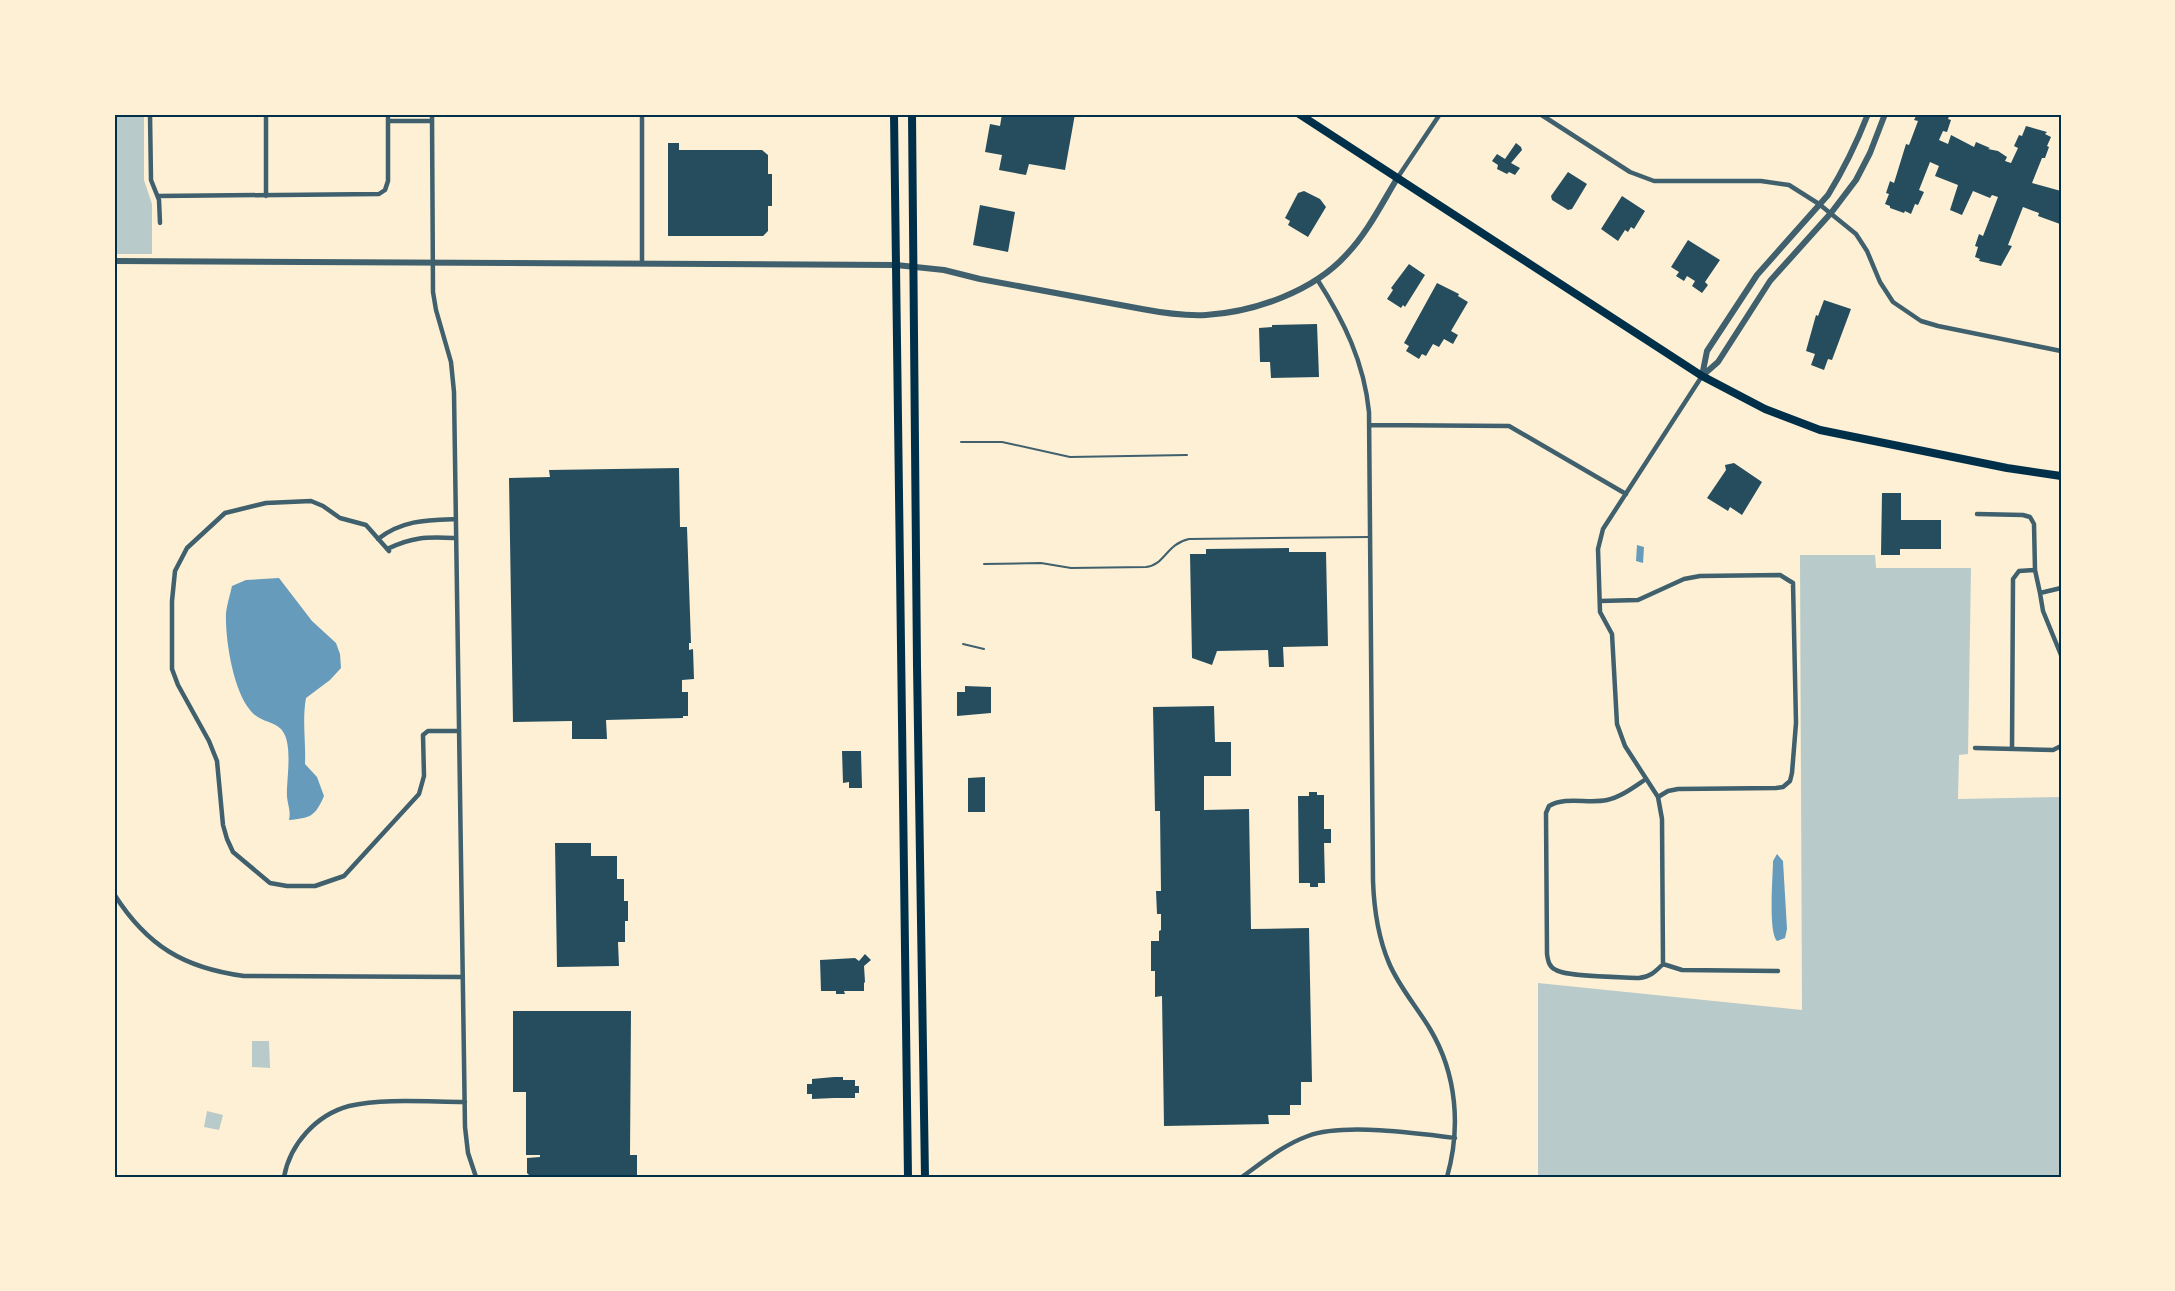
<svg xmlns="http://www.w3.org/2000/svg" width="2175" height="1291" viewBox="0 0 2175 1291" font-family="Quicksand,sans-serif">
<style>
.green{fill:#b9caca}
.water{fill:#669bbc}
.building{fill:#264d5e}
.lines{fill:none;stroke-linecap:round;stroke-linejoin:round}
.service{stroke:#3f606c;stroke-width:2}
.minor{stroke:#3f606c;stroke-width:4.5}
.tertiary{stroke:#3f606c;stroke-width:6}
.primary{stroke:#003049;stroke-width:8}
.neatline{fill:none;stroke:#003049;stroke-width:2}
</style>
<rect width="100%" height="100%" fill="#fdf0d5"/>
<path class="green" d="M114,114H144V180L152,204V254H114Z
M1800,555H1875L1876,568H1971L1968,754L1959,755L1958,799L2061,797V1177H1538V983L1802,1010Z
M252,1041H269L270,1068L252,1067Z
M207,1111L223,1115L219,1130L204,1127Z"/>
<path class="water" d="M1637,545L1644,547L1643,563L1636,561Z
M279,578L312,621L336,643L340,654L341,668L330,680L306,698C302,720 306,742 305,764L317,777L324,796C315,817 310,818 289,820C291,811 288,806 287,797C286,780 294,743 281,729C273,721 259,722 250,710C233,690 225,639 226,613C227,604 230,595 232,586L246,580Z
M1777,854L1783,861L1787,929L1785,938L1777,941C1768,932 1773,876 1773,861Z"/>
<path class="building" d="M1002,114H1075L1065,170L1029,164L1026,175L999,170L1002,155L985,152L990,124L1000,126Z
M1917,114H1950L1948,119L1951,120L1947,132L1943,131L1939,140L1948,144L1951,135L1974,147L1976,142L1990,148L1988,149L1998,151L2007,157L2005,161L2011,163L2018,148L2014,146L2019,135L2022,136L2026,126L2047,132L2045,134L2051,137L2047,146L2049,147L2045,158H2042L2032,183L2061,191L2060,224L2038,216L2039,213L2023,207L2008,245L2012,246L2001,266L1979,261L1980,259L1975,257L1978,247L1975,246L1979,234L1983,236L1998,197L1992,195L1990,198L1973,191L1962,215L1950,210L1958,185L1935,176L1939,166L1930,162L1919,190L1924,192L1918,205L1915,204L1911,214L1905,211L1904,213L1890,208V206L1885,204L1889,194L1886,193L1890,181L1894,183L1906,144L1909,145L1918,121L1914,120Z
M668,143H679V150H762L768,155V174H772V206H768V231L763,236H668Z
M1516,143L1521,147L1522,150L1511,163L1520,168L1515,175L1509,172L1507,174L1497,169L1498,165L1492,161L1497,154L1505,159Z
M1568,172L1587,184L1572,209L1568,210L1552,200L1551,196Z
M1304,191L1320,199L1326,207L1308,237L1288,225L1290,221L1285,218L1298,193Z
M1622,196L1645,211L1634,229L1631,227L1628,232L1625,230L1618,241L1601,229Z
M980,205L1015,212L1008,252L973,245Z
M1688,240L1720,260L1705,282L1708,285L1702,293L1692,286L1695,281L1687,276L1684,281L1676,276L1679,272L1671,267Z
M1409,264L1425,275L1405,307L1403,305L1401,308L1387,299L1393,290L1391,288Z
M1437,283L1459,294L1458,296L1468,302L1451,331L1458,335L1453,344L1444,339L1439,347L1433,344L1426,356L1422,354L1419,359L1406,351L1409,346L1404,343Z
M1824,300L1851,309L1832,360L1828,359L1824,370L1811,365L1815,354L1806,351L1816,315L1818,316Z
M1317,324L1319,377L1271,378L1270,362H1260L1259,328L1272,327V325Z
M1734,463L1762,482L1742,515L1730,507L1728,511L1707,498L1726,470L1725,465Z
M679,468L680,527H687L691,643H689V650L693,649L694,679L682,680V692H688V716H683V718L606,720L607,739H572V721L513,722L509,478L550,477L549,470Z
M1882,493H1901V520H1941V549H1900V555H1881Z
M1289,548V552H1326L1328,646L1283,647L1284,667H1269L1268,650L1217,651L1212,665L1192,658L1190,554H1206V549Z
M965,686L991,687V713L957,716V692H965Z
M1214,706L1215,742H1231V776H1204V810L1249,809L1251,929L1309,928L1312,1082H1301V1105H1290V1115H1268L1269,1124L1164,1126L1162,996L1155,997V971H1151V941H1159V931L1161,930V914H1157L1156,891H1161L1160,811H1155L1153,707Z
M842,751H861L862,788H849V782L843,783Z
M985,777V812H968V778Z
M1309,792H1317V795H1324V829H1331V843H1324L1325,883H1318V887H1310V883H1299L1298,796H1309Z
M555,843H591V856H617V879H624V901H628V921H625V942H618L619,966L557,967Z
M865,954L871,960L864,966L865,982L864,983V991H844L845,994H836V991H821L820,960L855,958L859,961Z
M513,1011H631L630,1155H637V1177H531L527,1173V1158L540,1157V1155H526V1092H513Z
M834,1077H843V1080H855V1086H859V1093H855V1098H834L812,1099V1094H807V1084H812V1079Z"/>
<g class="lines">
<path class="service" d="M961,442H1002L1070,457L1187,455
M984,564L1041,563L1071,568L1146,567C1165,565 1166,544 1189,539L1369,537
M963,644L984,649"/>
<path class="minor" d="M150,114L151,180L159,200L160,223
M266,114V196
M432,114L433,292L436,310L451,362L454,392L465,1127L468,1153L476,1177
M1540,114L1630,172L1654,181H1761L1789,185L1819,204L1856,234L1867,251L1880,282L1893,302L1921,321L1938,326L2061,351
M388,121H432
M1398,177L1440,114
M158,196L379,194L385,190L388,181V114
M642,264V114
M1317,279C1344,321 1364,362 1369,412L1373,881C1374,909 1378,937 1389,963C1399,987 1417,1007 1430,1029C1457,1074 1461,1128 1447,1177
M1370,425L1509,426L1626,494
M1977,514L2023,515L2030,517L2034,524L2035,570L2040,593L2061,588
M378,539C402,520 427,520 456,519
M387,549C414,536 427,537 456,538
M389,551L366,525L340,518L323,506L311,501L266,503L225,513L187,548L175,571L172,601V669L178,685L209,741L217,761L223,825L227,839L233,852L270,883L287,886H315L344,876L419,794L424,776L423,735L428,731H459
M2040,593L2043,611L2061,655
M1600,601L1638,600L1684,579L1700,576L1780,575L1793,583L1796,723L1792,773L1790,781L1783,787L1776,788L1678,789L1668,791L1658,797
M1975,748L2053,750L2061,746
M2012,749L2013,579L2019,571L2035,570
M1646,779C1634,787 1621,797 1607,800C1588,804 1566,796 1549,806L1546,813L1547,954C1548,961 1549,967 1556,970C1568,977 1622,977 1639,978C1650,977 1655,972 1663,964L1682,970L1778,971
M114,894C147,946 184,968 244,976L463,977
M1663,964L1662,819L1658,797L1625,746L1617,724L1612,634L1600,612L1598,549L1603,529L1702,376
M284,1177C290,1144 316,1115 349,1106C384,1098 429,1102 465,1102
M1242,1177C1263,1162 1283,1145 1308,1136C1342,1123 1417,1133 1455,1138"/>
<path class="tertiary" d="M114,261L896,265L944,270L980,279L1142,309C1163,313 1184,316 1206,315C1255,312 1314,291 1347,254C1368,232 1382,203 1398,177
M1702,376L1718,362L1770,281L1831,213L1856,180L1870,153L1885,114
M1702,376L1707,351L1757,275L1828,195C1844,169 1857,142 1868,114"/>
<path class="primary" d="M894,114L908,1177
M912,114L917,665L925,1177
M1299,114L1702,376L1765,409L1820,430L2007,468L2061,476"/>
</g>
<rect width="2175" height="1291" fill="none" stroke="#fdf0d5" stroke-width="231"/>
<rect x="116" y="116" width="1944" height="1060" class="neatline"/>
</svg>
